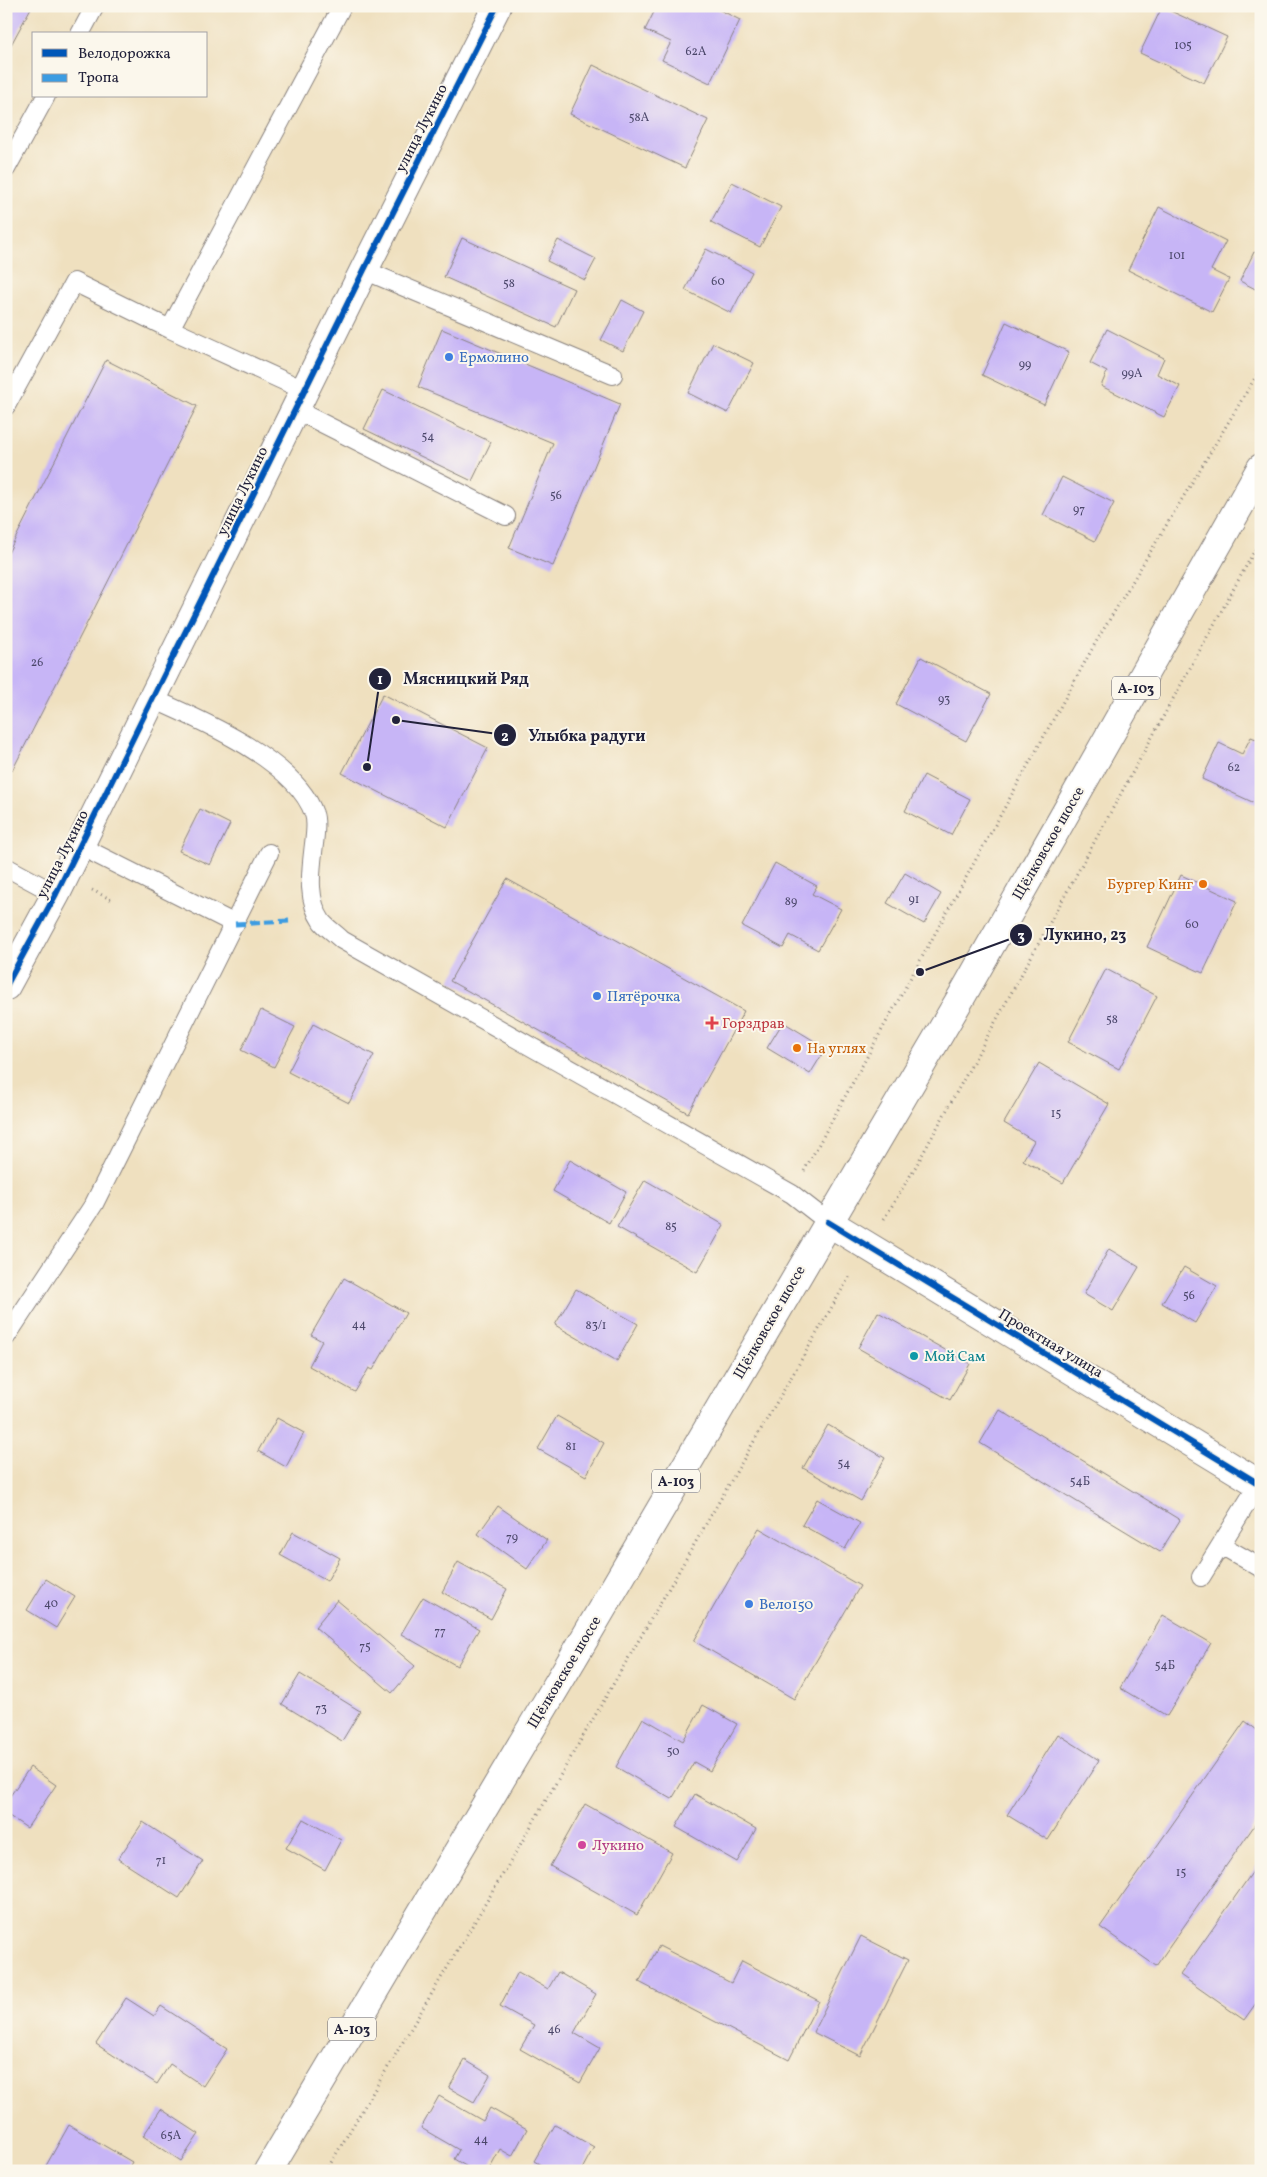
<svg xmlns="http://www.w3.org/2000/svg" width="1267" height="2177" viewBox="0 0 1267 2177" font-family="Vollkorn,serif">
<style>
.building{fill:#c7b5f6}
.lines{fill:none;stroke-linecap:round;stroke-linejoin:round}
.service-casing{stroke:#88817d;stroke-width:20}
.minor-casing{stroke:#88817d;stroke-width:30}
.primary-casing{stroke:#88817d;stroke-width:30}
.path{stroke:#88817d;stroke-width:3;stroke-dasharray:1 4;stroke-linecap:butt}
.service{stroke:#fff;stroke-width:18}
.minor{stroke:#fff;stroke-width:28}
.primary{stroke:#fff;stroke-width:28}
.quiet{stroke:#3c9ce2;stroke-width:5;stroke-dasharray:10 5;stroke-linecap:butt}
.cycleway-casing{stroke:#fbf7ec;stroke-width:9}
.cycleway{stroke:#0057b8;stroke-width:6}
.shop-dot{fill:#3f7fe0;stroke:#fbf7ec;stroke-width:2}
.food-dot{fill:#e8710a;stroke:#fbf7ec;stroke-width:2}
.health-dot{fill:#e0444e;stroke:#fbf7ec;stroke-width:2}
.culture-dot{fill:#0f9aa8;stroke:#fbf7ec;stroke-width:2}
.hotel-dot{fill:#d1479c;stroke:#fbf7ec;stroke-width:2}
.labels{text-anchor:middle;stroke-width:4;stroke-linejoin:round;paint-order:stroke}
.number-label{font-size:12px;fill:#4b476a}
.shield{fill:#fbf7ec;stroke:#636270;stroke-width:1}
.shield-label{font-size:14px;font-weight:bold;fill:#22223b}
.street-label{font-size:15px;fill:#22223b;stroke:#fbf7ec}
.shop-label{font-size:15px;fill:#366cbe;stroke:#fbf7ec;text-anchor:start}
.food-label{font-size:15px;fill:#c56008;stroke:#fbf7ec;text-anchor:end}
.health-label{font-size:15px;fill:#be3a42;stroke:#fbf7ec;text-anchor:start}
.culture-label{font-size:15px;fill:#0d838f;stroke:#fbf7ec;text-anchor:start}
.hotel-label{font-size:15px;fill:#b23c85;stroke:#fbf7ec;text-anchor:start}
.leader{fill:none;stroke:#22223b;stroke-width:2}
.callout-dot{fill:#22223b;stroke:#fbf7ec;stroke-width:2}
.mark-label{font-size:15px;text-anchor:middle;font-weight:bold;fill:#fff}
.callout-label{font-size:16px;text-anchor:middle;font-weight:bold;fill:#22223b;stroke:#fbf7ec;stroke-width:4;stroke-linejoin:round;paint-order:stroke}
</style>
<rect width="100%" height="100%" fill="#fbf7ec"/>
<filter id="ink" filterUnits="userSpaceOnUse"><feTurbulence type="fractalNoise" baseFrequency=".02" numOctaves="2"/><feDisplacementMap in="SourceGraphic" scale="10" xChannelSelector="R" yChannelSelector="G"/><feConvolveMatrix kernelMatrix="1 2 1 2 8 2 1 2 1" color-interpolation-filters="sRGB"/></filter>
<filter id="wash" filterUnits="userSpaceOnUse"><feTurbulence type="fractalNoise" baseFrequency=".0096" numOctaves="4" result="noise"/><feDisplacementMap in="SourceGraphic" scale="20" xChannelSelector="R" yChannelSelector="G"/><feGaussianBlur stdDeviation="1.12" result="paint"/><feColorMatrix in="noise" values="0 0 0 0 0 0 0 0 0 0 0 0 0 0 0 0 0 1.4 0 .05"/><feComposite in="paint" operator="in"/></filter>
<g filter="url(#wash)">
<rect width="100%" height="100%" fill="#efe0bf"/>
<g id="blocks">
<path class="building" d="M6,6H32L6,54Z
M657,6H712L740,20L710,83L662,60L671,42L645,30Z
M1162,7L1227,37L1204,83L1140,53Z
M593,65L708,120L685,168L570,114Z
M732,182L781,207L760,247L711,222Z
M1159,207L1226,241L1211,270L1229,279L1212,312L1128,270Z
M462,238L574,289L556,327L444,277Z
M558,240L596,259L585,280L547,261Z
M706,249L752,272L731,313L685,290Z
M1254,252L1261,255V292L1240,281Z
M622,300L643,311L623,351L601,340Z
M1006,322L1069,352L1044,405L982,375Z
M442,329L620,404L553,566L509,548L553,443L418,387Z
M1107,329L1164,358L1157,374L1180,386L1164,417L1101,386L1107,372L1090,363Z
M713,343L754,363L728,413L688,393Z
M106,360L197,406L12,771L6,768V557Z
M383,390L491,442L472,481L364,429Z
M1062,477L1114,503L1095,541L1043,515Z
M921,657L991,694L966,741L896,704Z
M383,694L488,748L447,827L342,773Z
M1251,737L1261,741V806L1202,779L1219,743L1242,754Z
M924,775L970,799L951,835L905,811Z
M200,809L230,824L210,865L179,851Z
M775,863L817,886L812,894L841,909L818,950L790,935L783,948L742,926Z
M905,873L941,894L924,924L887,903Z
M1181,875L1237,901L1203,973L1147,947Z
M507,879L744,1011L688,1113L450,981Z
M1106,969L1157,996L1119,1069L1068,1042Z
M261,1010L295,1027L274,1067L241,1050Z
M783,1022L826,1048L810,1074L767,1048Z
M313,1024L374,1055L349,1103L288,1072Z
M1039,1063L1109,1104L1063,1183L1023,1160L1034,1141L1004,1123Z
M570,1160L626,1192L609,1223L553,1191Z
M645,1180L724,1225L697,1272L617,1227Z
M1109,1249L1139,1267L1113,1311L1084,1294Z
M1184,1267L1217,1286L1195,1323L1162,1303Z
M344,1278L406,1313L373,1370L369,1368L355,1392L309,1366L322,1341L311,1335Z
M576,1289L638,1324L617,1361L555,1325Z
M878,1312L970,1364L950,1400L858,1348Z
M1000,1410L1180,1520L1160,1552L980,1443Z
M557,1416L604,1443L586,1476L538,1449Z
M277,1418L304,1433L286,1467L258,1451Z
M828,1425L885,1458L861,1501L803,1468Z
M817,1499L860,1523L845,1549L802,1525Z
M498,1506L547,1540L527,1569L478,1534Z
M759,1528L860,1586L794,1699L694,1641Z
M293,1532L340,1558L327,1581L280,1555Z
M458,1562L507,1589L491,1619L442,1592Z
M46,1579L75,1597L56,1628L27,1610Z
M423,1597L479,1629L457,1666L401,1634Z
M337,1600L415,1666L392,1693L315,1627Z
M1163,1615L1211,1643L1167,1716L1120,1688Z
M300,1674L360,1711L342,1741L282,1704Z
M703,1705L737,1724L710,1771L694,1762L672,1799L616,1767L643,1718L683,1741Z
M1245,1721L1261,1733V1816L1156,1966L1100,1927Z
M1058,1734L1099,1760L1048,1840L1007,1815Z
M30,1767L56,1785L27,1828L6,1814V1802Z
M695,1794L756,1829L737,1862L676,1827Z
M585,1804L672,1853L637,1915L550,1866Z
M303,1819L341,1840L325,1870L286,1848Z
M143,1822L203,1861L179,1898L118,1859Z
M1261,1860V1996L1244,2020L1180,1975Z
M861,1936L908,1960L860,2056L813,2032Z
M659,1946L731,1983L742,1961L819,2001L789,2060L639,1982Z
M518,1972L548,1989L558,1972L596,1994L574,2033L600,2048L580,2083L520,2049L534,2025L500,2006Z
M126,1998L154,2016L161,2006L227,2049L203,2086L170,2064L157,2084L96,2044Z
M465,2060L490,2075L474,2102L449,2088Z
M439,2096L483,2121L490,2108L527,2129L512,2156L500,2149L488,2171H474L454,2159L459,2150L421,2128Z
M161,2109L199,2134L181,2161L143,2136Z
M69,2125L132,2162L127,2171H43Z
M555,2125L594,2147L581,2171H551L534,2161Z"/>
</g>
</g>
<g filter="url(#ink)">
<use href="#blocks" fill-opacity="0" stroke="#88817d" stroke-width="1"/>
<g class="lines">
<defs>
<path id="service" d="M80,34L95,6
M6,169L46,96
M364,270L613,375
M306,391L170,329L342,6
M6,406L74,282L170,329
M296,410L506,516
M153,699C201,720 296,761 314,814C317,822 315,835 314,844C311,870 306,899 322,922C327,928 336,934 342,940L792,1194L828,1222
M80,846L235,924
M6,867L56,894
M6,1337L94,1204L269,853
M1221,1545L1261,1568
M1201,1577L1261,1480"/>
<path id="minor" d="M6,986L56,894L364,270L497,6
M828,1222L1261,1485"/>
<path id="primary" d="M268,2171L579,1648L963,994L1261,468"/>
</defs>
<use href="#service" class="service-casing"/>
<use href="#minor" class="minor-casing"/>
<use href="#primary" class="primary-casing"/>
<path class="path" d="M92,890L112,900
M804,1171L1096,642L1261,368
M884,1219L916,1166L1261,539
M326,2171L509,1864L851,1274"/>
<use href="#service" class="service"/>
<use href="#minor" class="minor"/>
<use href="#primary" class="primary"/>
<path class="quiet" d="M235,924L289,921"/>
<defs>
<path id="cycleway" d="M6,986L56,894L364,270L497,6
M828,1222L1261,1485"/>
</defs>
<use href="#cycleway" class="cycleway-casing"/>
<use href="#cycleway" class="cycleway"/>
</g>
</g>
<g class="shop-dot">
<circle cx="449" cy="357" r="5"/>
<circle cx="597" cy="996" r="5"/>
<circle cx="749" cy="1604" r="5"/>
</g>
<g class="food-dot">
<circle cx="1203" cy="884" r="5"/>
<circle cx="797" cy="1048" r="5"/>
</g>
<path class="health-dot" d="M709.5 1015.5h5v5h5v5h-5v5h-5v-5h-5v-5h5z"/>
<circle class="culture-dot" cx="914" cy="1356" r="5"/>
<circle class="hotel-dot" cx="582" cy="1845" r="5"/>
<g class="labels">
<g class="number-label">
<text x="1183" y="49">105</text>
<text x="696" y="55">62А</text>
<text x="639" y="121">58А</text>
<text x="1177" y="259">101</text>
<text x="718" y="285">60</text>
<text x="509" y="287">58</text>
<text x="1025" y="368">99</text>
<text x="1132" y="377">99А</text>
<text x="428" y="440">54</text>
<text x="556" y="499">56</text>
<text x="1079" y="513">97</text>
<text x="37" y="666">26</text>
<text x="944" y="703">93</text>
<text x="1234" y="771">62</text>
<text x="914" y="903">91</text>
<text x="791" y="905">89</text>
<text x="1192" y="928">60</text>
<text x="1112" y="1023">58</text>
<text x="1056" y="1117">15</text>
<text x="671" y="1230">85</text>
<text x="1189" y="1299">56</text>
<text x="359" y="1328">44</text>
<text x="596" y="1329">83/1</text>
<text x="571" y="1450">81</text>
<text x="844" y="1467">54</text>
<text x="1080" y="1485">54Б</text>
<text x="512" y="1541">79</text>
<text x="51" y="1607">40</text>
<text x="440" y="1635">77</text>
<text x="365" y="1650">75</text>
<text x="1165" y="1669">54Б</text>
<text x="321" y="1712">73</text>
<text x="673" y="1755">50</text>
<text x="161" y="1864">71</text>
<text x="1181" y="1876">15</text>
<text x="554" y="2033">46</text>
<text x="171" y="2139">65А</text>
<text x="481" y="2143">44</text>
</g>
<g class="shield">
<rect x="1112" y="676.5" width="48" height="23" rx="4"/>
<rect x="652" y="1469.5" width="48" height="23" rx="4"/>
<rect x="328" y="2017.5" width="48" height="23" rx="4"/>
</g>
<g class="shield-label">
<text x="1136" y="693">А-103</text>
<text x="676" y="1486">А-103</text>
<text x="352" y="2034">А-103</text>
</g>
<g class="street-label">
<text transform="translate(421 128) rotate(-63)" y="5">улица Лукино</text>
<text transform="translate(242 491) rotate(-64)" y="5">улица Лукино</text>
<text transform="translate(1048 843) rotate(-60)" y="5">Щёлковское шоссе</text>
<text transform="translate(62 854) rotate(-63)" y="5">улица Лукино</text>
<text transform="translate(769 1322) rotate(-60)" y="5">Щёлковское шоссе</text>
<text transform="translate(1051 1343) rotate(31)" y="5">Проектная улица</text>
<text transform="translate(564 1672) rotate(-59)" y="5">Щёлковское шоссе</text>
</g>
<g class="shop-label">
<text x="459" y="362">Ермолино</text>
<text x="607" y="1001">Пятёрочка</text>
<text x="759" y="1609">Вело150</text>
</g>
<g class="food-label">
<text x="1193" y="889">Бургер Кинг</text>
<text x="807" y="1053" text-anchor="start">На углях</text>
</g>
<g class="health-label">
<text x="722" y="1028">Горздрав</text>
</g>
<g class="culture-label">
<text x="924" y="1361">Мой Сам</text>
</g>
<g class="hotel-label">
<text x="592" y="1850">Лукино</text>
</g>
</g>
<path class="leader" d="M367 767L380 679M396 720L505 735M920 972L1021 935"/>
<g class="callout-dot">
<circle cx="367" cy="767" r="5"/>
<circle cx="396" cy="720" r="5"/>
<circle cx="920" cy="972" r="5"/>
<circle cx="380" cy="679" r="12"/>
<circle cx="505" cy="735" r="12"/>
<circle cx="1021" cy="935" r="12"/>
</g>
<g class="mark-label">
<text x="380" y="684">1</text>
<text x="505" y="741">2</text>
<text x="1021" y="940">3</text>
</g>
<g class="callout-label">
<text x="466" y="684">Мясницкий Ряд</text>
<text x="587" y="741">Улыбка радуги</text>
<text x="1085" y="940">Лукино, 23</text>
</g>
<rect width="1267" height="2177" fill="none" stroke="#fbf7ec" stroke-width="25"/>
<rect x="32" y="32" width="175" height="65" fill="#fbf7ec" stroke="#a4a2a5"/>
<rect x="42" y="49" width="25" height="8" fill="#0057b8" stroke="#a4a2a5"/>
<text x="78" y="58" font-size="15" fill="#22223b">Велодорожка</text>
<rect x="42" y="74" width="25" height="8" fill="#3c9ce2" stroke="#a4a2a5"/>
<text x="78" y="82" font-size="15" fill="#22223b">Тропа</text>
</svg>
